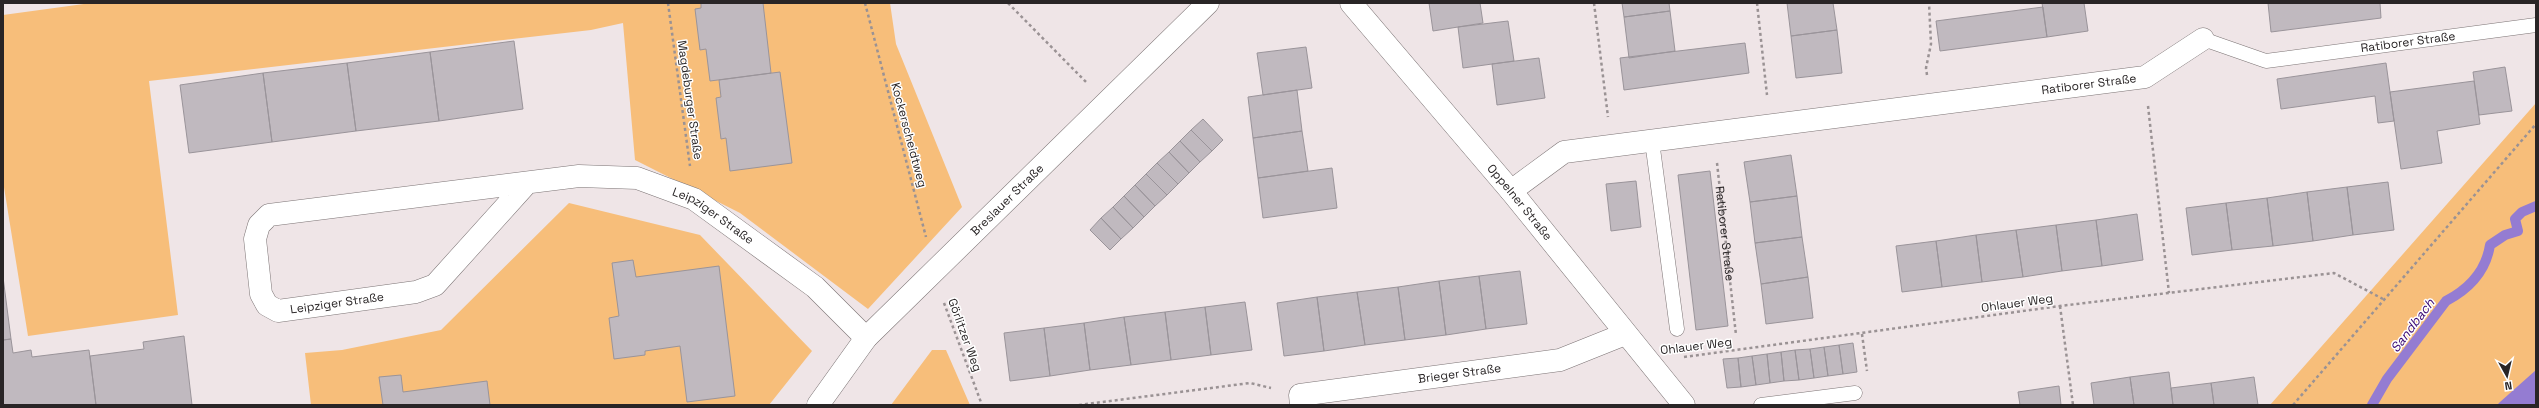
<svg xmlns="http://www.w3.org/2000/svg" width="2539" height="408" viewBox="0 0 2539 408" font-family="'Space Grotesk',sans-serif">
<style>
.green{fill:#f7be7a}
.water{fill:#947cd2}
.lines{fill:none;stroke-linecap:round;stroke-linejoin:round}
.stream{stroke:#947cd2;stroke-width:10}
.building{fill:#c0b9bf;stroke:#9a949a}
.lane-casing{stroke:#7c7475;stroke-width:15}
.street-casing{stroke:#7c7475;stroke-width:23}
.path{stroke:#9a9294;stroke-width:2.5;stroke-dasharray:3 3;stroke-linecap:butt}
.lane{stroke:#fff;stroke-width:14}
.street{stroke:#fff;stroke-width:22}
.labels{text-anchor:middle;stroke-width:3;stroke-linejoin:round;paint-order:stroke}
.street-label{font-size:12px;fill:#292526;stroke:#fff}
.water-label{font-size:13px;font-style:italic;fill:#390873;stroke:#fff}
</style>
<rect width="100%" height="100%" fill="#efe5e7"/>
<path class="green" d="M91,3H890L896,44L962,207L868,309L740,213L635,160L623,23L591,30L149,81L178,315L28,336L3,181V15Z
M2536,103V405H2270Z
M569,203L700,235L812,351L769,405H311L305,353L342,350L441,330Z
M932,350H946L970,405H891Z"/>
<path class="water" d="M2536,370V405H2497L2500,402Z"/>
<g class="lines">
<path class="stream" d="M2372,405L2387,379L2446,301C2469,289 2486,271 2490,245L2505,235L2518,231L2515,219L2522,212L2536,206"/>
</g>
<path class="building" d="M701,3H763L771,73L710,81L706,49L700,50L695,9L701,8Z
M1429,3H1480L1483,23L1433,31Z
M1622,3H1669L1670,11L1624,17Z
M1787,3H1833L1837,30L1791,36Z
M2042,3H2084L2088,31L2047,37Z
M2268,3H2380L2381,18L2271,32Z
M2043,7L2047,37L1940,51L1936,21Z
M1670,11L1675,51L1629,58L1624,17Z
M1508,21L1514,61L1463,68L1458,27Z
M1837,30L1842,73L1796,78L1791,36Z
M514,41L523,109L439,121L430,52Z
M1745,43L1749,73L1624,90L1620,58Z
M1306,47L1312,88L1263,95L1257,53Z
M430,52L439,121L356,131L347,63Z
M1539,58L1545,98L1497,105L1492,64Z
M347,63L356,131L272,142L263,73Z
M2386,63L2394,121L2378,123L2375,96L2281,109L2277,79Z
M2505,67L2512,111L2479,115L2473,72Z
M780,72L792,163L730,171L726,138L721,139L716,98L721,97L719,80Z
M263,73L272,142L189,153L180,85Z
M2474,81L2480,124L2437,131L2442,163L2401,169L2390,92Z
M1297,90L1302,131L1253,138L1248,97Z
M1203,119L1223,140L1212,151L1191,130Z
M1191,130L1212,151L1200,162L1180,141Z
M1302,131L1308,171L1258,178L1253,138Z
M1180,141L1200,162L1189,173L1169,152Z
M1169,152L1189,173L1178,184L1157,163Z
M1791,155L1797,196L1750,202L1744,162Z
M1157,163L1178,184L1167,195L1146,174Z
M1332,168L1337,208L1263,218L1258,178Z
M1710,171L1728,326L1696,330L1678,175Z
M1146,174L1167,195L1155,206L1135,185Z
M1636,181L1641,227L1611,231L1606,184Z
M2388,182L2394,230L2353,235L2347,187Z
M1135,185L1155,206L1144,217L1124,196Z
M2347,187L2353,235L2313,241L2307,192Z
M2307,192L2313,241L2273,246L2267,198Z
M1124,196L1144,217L1133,228L1113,207Z
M1797,196L1802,237L1755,243L1750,202Z
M2267,198L2273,246L2232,250L2226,203Z
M2226,203L2232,250L2192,255L2186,208Z
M1113,207L1133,228L1121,239L1101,218Z
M2137,214L2143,260L2102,266L2096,220Z
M1101,218L1121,239L1110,250L1090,230Z
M2096,220L2102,266L2062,271L2056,225Z
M2056,225L2062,271L2023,277L2016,230Z
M2016,230L2023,277L1982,282L1976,235Z
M1976,235L1982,282L1942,287L1936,241Z
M1802,237L1808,277L1761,284L1755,243Z
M1936,241L1942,287L1902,292L1896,246Z
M633,260L636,277L719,266L735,396L687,402L680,346L645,351V355L614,359L609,318L619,316L612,263Z
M1520,271L1527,324L1486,329L1479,276Z
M1479,276L1486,329L1446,335L1439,281Z
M3,277L11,339L3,340Z
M1808,277L1813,318L1766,324L1761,284Z
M1439,281L1446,335L1405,340L1398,287Z
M1398,287L1405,340L1365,345L1357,292Z
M1357,292L1365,345L1324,351L1317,297Z
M1317,297L1324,351L1284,356L1277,303Z
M1245,302L1252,350L1211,355L1205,307Z
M1205,307L1211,355L1171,360L1165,312Z
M1165,312L1171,360L1131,365L1124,317Z
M1124,317L1131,365L1090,370L1084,323Z
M1084,323L1090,370L1050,376L1044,328Z
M1044,328L1050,376L1010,381L1004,333Z
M184,336L192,405H96L90,356L144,349L143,342Z
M11,339L13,353L31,350L32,357L89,350L96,405H3V340Z
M1853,343L1857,372L1843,374L1839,345Z
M1839,345L1843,374L1828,376L1824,347Z
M1824,347L1828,376L1814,378L1810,349Z
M1810,349L1814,378L1799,380L1795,350Z
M1795,350L1799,380L1784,381L1781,352Z
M1781,352L1784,381L1770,383L1767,354Z
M1767,354L1770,383L1756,385L1752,356Z
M1752,356L1756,385L1741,387L1738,358Z
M1738,358L1741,387L1727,388L1723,359Z
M2169,372L2173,405H2134L2130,377Z
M401,375L403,392L487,381L490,405H383L379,377Z
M2130,377L2134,405H2094L2091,383Z
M2254,377L2258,405H2214L2211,383Z
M2211,383L2214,405H2173L2171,388Z
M2059,386L2061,405H2020L2018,392Z"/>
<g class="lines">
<defs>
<g id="lane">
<path id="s2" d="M2203,39L2266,61L2536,25"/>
<path d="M1652,141L1677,329"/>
<path d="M1761,405L1855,393"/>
</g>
<g id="street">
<path id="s3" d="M1351,3L1511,191L1684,405"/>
<path id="s4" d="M527,183L435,285L416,292L278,311L267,305L261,294L255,239L259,225L269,215L579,176L637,178L694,199L815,287L866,338"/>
<path id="s5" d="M1511,191L1564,152L2145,77L2203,39"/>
<path id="s6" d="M818,405L866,338L1208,3"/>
<path id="s7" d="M1301,405L1300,395L1560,360L1625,334"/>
</g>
</defs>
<use href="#lane" class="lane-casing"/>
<use href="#street" class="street-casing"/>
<g class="path">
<path d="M668,3L690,166"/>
<path d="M865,3L926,237"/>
<path d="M1008,3L1086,82"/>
<path d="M1594,3L1608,117"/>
<path d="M1757,3L1767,95"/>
<path d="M1927,75L1926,68L1931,44L1929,3"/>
<path d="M2148,106L2169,293"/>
<path id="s1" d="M1717,163L1736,335"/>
<path d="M944,303L982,405"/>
<path d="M2060,306L2073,405"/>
<path d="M1862,334L1867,371"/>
<path d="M1684,357L2060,306L2334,273L2383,299"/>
<path d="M1079,405L1250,383L1271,388"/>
<path d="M2293,405L2536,124"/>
</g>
<use href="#lane" class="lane"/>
<use href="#street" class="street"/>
</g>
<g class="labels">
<g class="street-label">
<text dy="4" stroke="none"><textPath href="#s2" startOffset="210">Ratiborer Straße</textPath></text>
<text dy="4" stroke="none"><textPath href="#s5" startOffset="595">Ratiborer Straße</textPath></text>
<text transform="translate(690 100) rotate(82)" y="4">Magdeburger Straße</text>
<text transform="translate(909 135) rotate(75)" y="4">Kockerscheidtweg</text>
<text dy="4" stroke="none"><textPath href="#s6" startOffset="280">Breslauer Straße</textPath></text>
<text dy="4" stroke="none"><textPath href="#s3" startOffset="261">Oppelner Straße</textPath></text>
<text dy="4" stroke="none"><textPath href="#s4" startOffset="862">Leipziger Straße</textPath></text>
<text dy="4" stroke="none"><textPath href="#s1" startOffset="71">Ratiborer Straße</textPath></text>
<text transform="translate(337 303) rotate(-8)" y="4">Leipziger Straße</text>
<text transform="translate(2017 303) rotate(-8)" y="4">Ohlauer Weg</text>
<text transform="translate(965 335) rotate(70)" y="4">Görlitzer Weg</text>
<text transform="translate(1696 346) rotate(-7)" y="4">Ohlauer Weg</text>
<text dy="4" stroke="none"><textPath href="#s7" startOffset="171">Brieger Straße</textPath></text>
</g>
<g class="water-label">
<text transform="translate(2412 325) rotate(-53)" y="5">Sandbach</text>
</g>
</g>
<rect width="2539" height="408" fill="none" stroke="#292526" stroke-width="8"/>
<g transform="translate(2507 376) rotate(172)" stroke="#ffffff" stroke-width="3" paint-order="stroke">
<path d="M0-3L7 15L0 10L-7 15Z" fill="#292526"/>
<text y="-6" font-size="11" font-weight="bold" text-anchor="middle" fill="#292526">N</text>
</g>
</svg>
